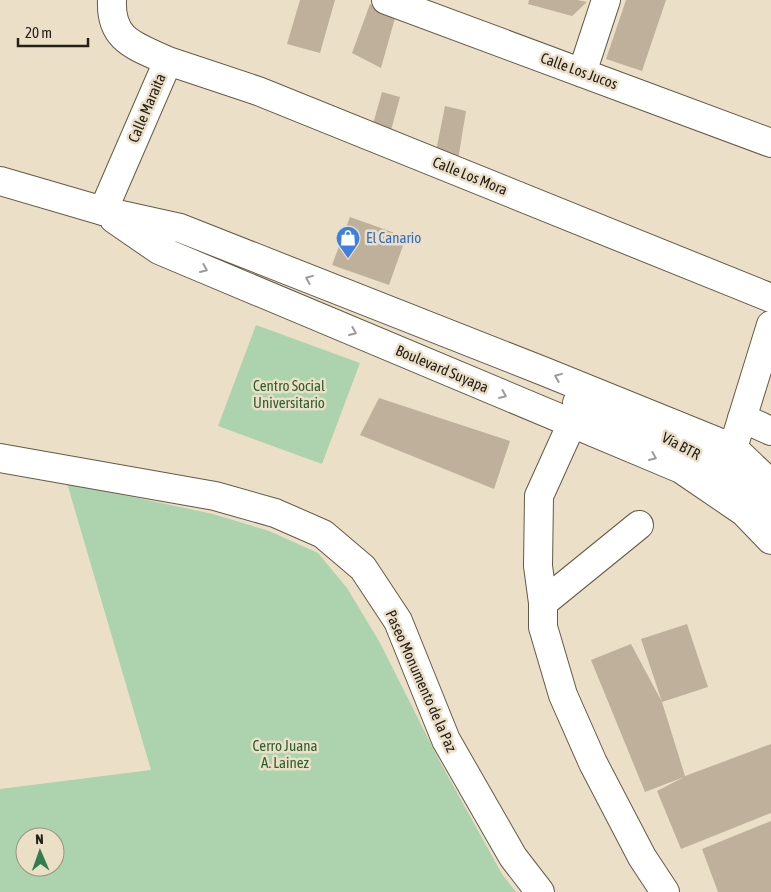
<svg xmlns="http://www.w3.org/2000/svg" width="771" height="892" viewBox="0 0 771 892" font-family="'Asap Condensed',sans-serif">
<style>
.green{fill:#acd3ad;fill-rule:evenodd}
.building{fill:#bfb09b}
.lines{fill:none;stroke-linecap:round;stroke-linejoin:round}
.minor-casing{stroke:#655a46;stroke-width:30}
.major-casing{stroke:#655a46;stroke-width:30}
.minor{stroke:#fff;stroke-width:28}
.major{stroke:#fff;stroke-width:28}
.oneway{stroke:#9d9b97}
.labels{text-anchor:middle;stroke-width:5;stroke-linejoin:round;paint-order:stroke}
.street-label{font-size:15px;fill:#252018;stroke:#ecdfc8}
.shop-label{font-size:15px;fill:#366cbe;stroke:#ecdfc8;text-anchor:start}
.park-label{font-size:15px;fill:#2b6231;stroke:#ecdfc8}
</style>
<rect width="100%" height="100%" fill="#ecdfc8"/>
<path class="green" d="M256,325L360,363L322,464L218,426Z
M67,483L213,514L269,531L318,553L347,588L379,641L439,760L502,874L516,892H0V789L151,770ZM25,837H55V867H25Z"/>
<path class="building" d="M300,0H335L320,53L287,44Z
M529,0H578L587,2L572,16L528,4Z
M626,0H666L642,71L606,59Z
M370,4L397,11L381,68L352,53Z
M382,92L400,97L389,138L371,131Z
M445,106L466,111L457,166L436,151Z
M350,217L406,237L389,285L332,265Z
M379,398L510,441L494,489L360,435Z
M687,624L708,687L662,702L641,639Z
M631,644L662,702L685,776L771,744V813L681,849L657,791L684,777L645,792L591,660Z
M771,821V892H718L702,849Z"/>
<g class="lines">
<defs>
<path id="minor" d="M386,0L771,143
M168,61L258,91L771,298
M582,73L606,0
M103,211L168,61C136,46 110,41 112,0
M577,403L671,439L734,476L771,511
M742,418L771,431
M572,423L539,496L538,566L543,603V627L563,695L593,763L642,857L665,892
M733,448L771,325
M0,458L215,496L275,513L323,534L363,568L398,621L446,740L513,857L540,892
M543,603L639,525"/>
<path id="major" d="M0,181L103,211L180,228L543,371L733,448L771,484
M114,219L159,250L681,469L744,512L771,540"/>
</defs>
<use href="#minor" class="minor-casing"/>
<use href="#major" class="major-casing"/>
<use href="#minor" class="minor"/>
<use href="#major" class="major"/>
</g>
<defs><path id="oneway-chevron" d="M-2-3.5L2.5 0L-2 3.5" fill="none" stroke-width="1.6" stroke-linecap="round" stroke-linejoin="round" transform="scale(1.25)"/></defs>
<g class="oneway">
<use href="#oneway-chevron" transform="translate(204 269) rotate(23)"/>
<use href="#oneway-chevron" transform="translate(309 279) rotate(-158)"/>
<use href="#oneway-chevron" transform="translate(353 332) rotate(23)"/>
<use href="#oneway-chevron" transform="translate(558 377) rotate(-158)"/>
<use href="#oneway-chevron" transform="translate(503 395) rotate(23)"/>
<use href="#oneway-chevron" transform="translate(653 457) rotate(23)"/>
</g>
<defs>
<symbol id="shop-pin" viewBox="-11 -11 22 30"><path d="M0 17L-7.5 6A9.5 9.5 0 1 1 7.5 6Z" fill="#3f7fe0" stroke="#ecdfc8"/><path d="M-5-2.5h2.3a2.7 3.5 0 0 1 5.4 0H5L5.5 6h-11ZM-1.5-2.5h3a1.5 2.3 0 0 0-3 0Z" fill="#fff"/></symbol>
</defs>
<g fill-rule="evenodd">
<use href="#shop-pin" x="334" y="224" width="28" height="38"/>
</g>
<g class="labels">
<g class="street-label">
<text transform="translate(579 71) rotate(20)" y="5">Calle Los Jucos</text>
<text transform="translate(147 108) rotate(-67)" y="5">Calle Maraita</text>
<text transform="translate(470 176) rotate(22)" y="5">Calle Los Mora</text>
<text transform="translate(442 369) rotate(23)" y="5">Boulevard Suyapa</text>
<text transform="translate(681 446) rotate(28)" y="5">Vía BTR</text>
<text transform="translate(421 681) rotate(66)" y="5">Paseo Monumento de la Paz</text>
</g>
<g class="shop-label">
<text x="366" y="243">El Canario</text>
</g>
<g class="park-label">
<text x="289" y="391">Centro Social<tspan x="289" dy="17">Universitario</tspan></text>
<text x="285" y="751">Cerro Juana<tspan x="285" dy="17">A. Lainez</tspan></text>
</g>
</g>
<g transform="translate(40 852) rotate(358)"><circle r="24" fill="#ecdfc8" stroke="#9c9382"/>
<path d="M0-4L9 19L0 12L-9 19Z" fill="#337e4d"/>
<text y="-8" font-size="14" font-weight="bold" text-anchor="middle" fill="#252018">N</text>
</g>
<path d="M18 38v8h70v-8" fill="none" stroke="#252018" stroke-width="2.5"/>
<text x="25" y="38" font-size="15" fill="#252018" stroke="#ecdfc8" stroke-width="4" paint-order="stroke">20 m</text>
</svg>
